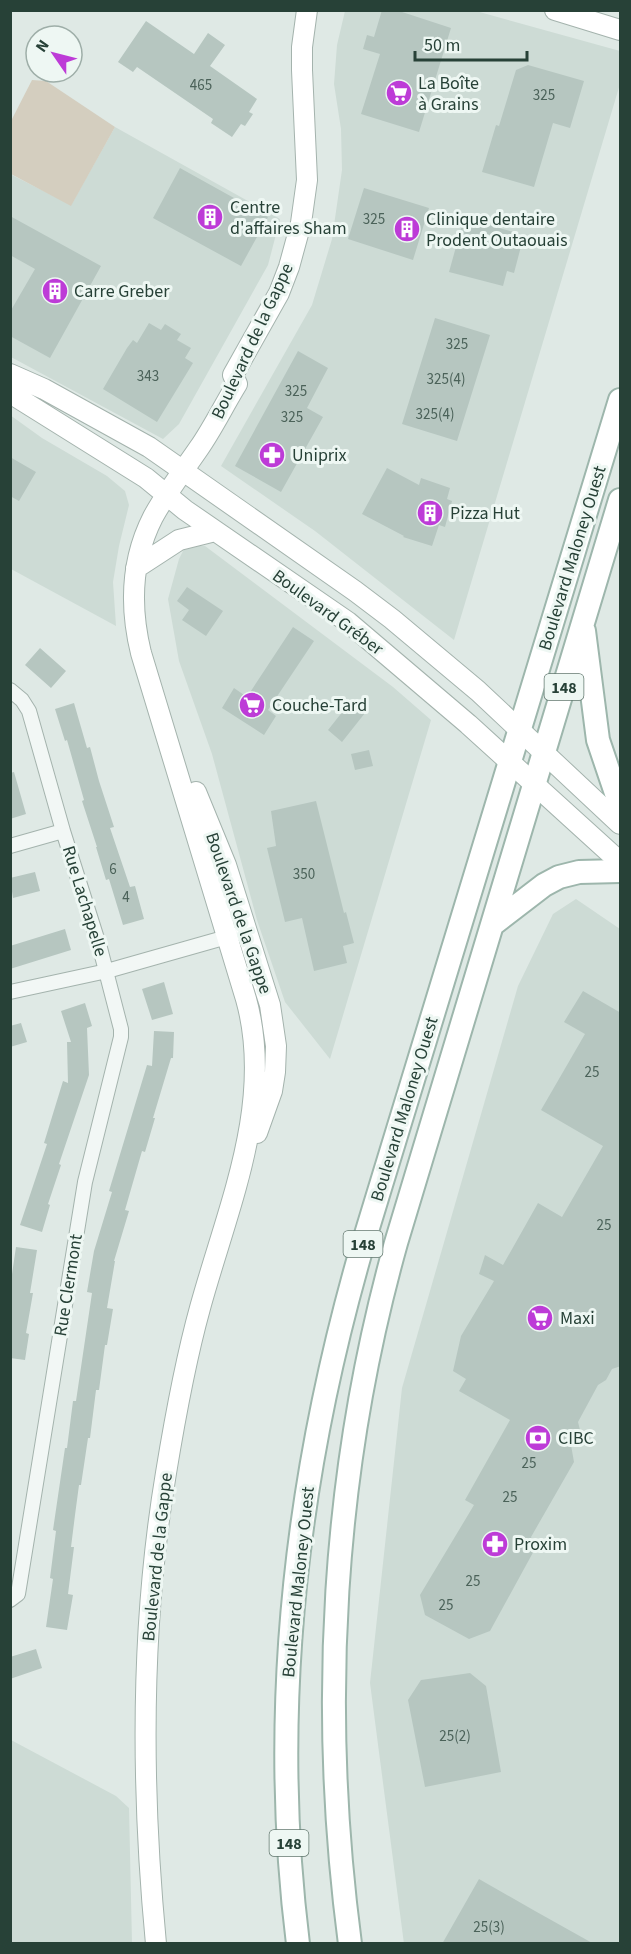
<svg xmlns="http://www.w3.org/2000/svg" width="631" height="1954" viewBox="0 0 631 1954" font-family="'Source Sans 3',sans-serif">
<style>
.built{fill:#cddbd5}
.garden{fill:#d4cebf}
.building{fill:#b6c6c0}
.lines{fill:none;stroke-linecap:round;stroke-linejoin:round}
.street-casing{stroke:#a4b3ad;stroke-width:16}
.secondary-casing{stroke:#a4b3ad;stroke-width:22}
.primary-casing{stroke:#9db6ac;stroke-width:26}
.street{stroke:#f2f7f5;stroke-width:14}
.secondary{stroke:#fff;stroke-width:20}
.primary{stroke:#fff;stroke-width:22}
.labels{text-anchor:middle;stroke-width:6;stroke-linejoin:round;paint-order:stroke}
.number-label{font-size:15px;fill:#4b6259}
.shield{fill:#eef7f3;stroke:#63786f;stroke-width:1.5}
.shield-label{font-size:16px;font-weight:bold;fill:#274137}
.poi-label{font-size:18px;fill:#274137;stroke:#eef7f3;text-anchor:start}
.street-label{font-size:18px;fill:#274137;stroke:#eef7f3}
</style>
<rect width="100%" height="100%" fill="#dfe9e5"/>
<path class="built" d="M345,11H476L620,51V84L454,640L315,531L221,466L312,305L332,239L342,170L341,129L334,84L337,45Z
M115,127L280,219L268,265L179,424L163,439L11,357L10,174L71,205Z
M10,415L42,438L107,476L125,491L129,505L119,546L113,582L116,626L11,569Z
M186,545L205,546L393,687L431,720L330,1059L285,1002L257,920L212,754L179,661L168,599L179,559Z
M576,899L620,929V1943L404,1944L370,1683L402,1388L518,986L553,914Z
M11,1740L116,1796L129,1808L132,1943H11Z"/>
<path class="garden" d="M32,80L46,81L115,127L71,206L11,174V121Z"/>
<path class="building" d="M382,10H396L451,28L419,132L361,114L380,54L363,49L367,35L374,37Z
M146,21L194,54L208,33L225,45L210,66L257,99L249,112L253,114L245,126L241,124L232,137L211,123L213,119L137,67L133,72L118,62Z
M528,65L584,81L570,128L553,123L534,187L482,172L496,125L499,126L516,70Z
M180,168L268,217L241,266L153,218Z
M364,188L429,208L413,260L348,239Z
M10,216L101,266L50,358L10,336V312L35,269L10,255Z
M464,218L524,235L514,273L507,271L503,286L449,272Z
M435,318L490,335L457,441L402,424Z
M149,323L161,330L165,324L181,334L177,340L191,348L185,358L193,363L157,422L103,389L127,348L133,340L137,343Z
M298,351L328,368L307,408L323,417L281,492L235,466Z
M10,457L36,472L19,501L10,496Z
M387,468L419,485L421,478L450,488L447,499L452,501L445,527L439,525L432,546L403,537L404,536L362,514Z
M187,587L223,611L206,636L182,620L189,610L177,601Z
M293,627L314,641L268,710L276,716L264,735L222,708L234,688L247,697Z
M40,648L66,671L51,688L25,665Z
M351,701L365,713L342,742L328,730Z
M74,703L87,748L90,747L99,781L114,827L110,828L130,887L135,886L144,919L123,925L109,879L106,880L96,847H97L82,801L84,800L67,740L65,741L55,709Z
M369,750L373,766L355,770L351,754Z
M14,772L26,814L10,819V773Z
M316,801L344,913L346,912L354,943L343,946L347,963L314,971L302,918L285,922L267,848L276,846L271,811Z
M35,872L40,891L13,898L10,878Z
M65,929L71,950L10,969V946Z
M164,982L173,1014L152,1020L142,989Z
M583,991L621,1013V1366L612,1369L606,1380L598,1385L578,1422L580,1430L571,1445L574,1462L531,1537L536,1547L490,1631L469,1639L425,1615L420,1595L474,1505L465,1500L510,1420L459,1391L466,1379L453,1371L461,1336L494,1281L479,1274L485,1255L503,1265L538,1203L562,1217L603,1146L541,1110L585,1034L564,1022Z
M85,1003L92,1026L87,1028L89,1075L59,1164L61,1165L48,1204L50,1205L42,1232L20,1225L47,1144L44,1143L63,1081L68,1083L67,1042H71L61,1011Z
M21,1023L27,1042L10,1047V1026Z
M154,1031L174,1032L173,1058H171L153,1118H155L145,1152L142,1151L125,1210L129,1211L114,1261H115L107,1308L113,1309L107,1345H105L99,1390H96L90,1438H88L81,1485H79L75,1515L71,1547H74L68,1594L73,1595L67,1630L46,1627L53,1579L50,1578L56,1531L53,1530L65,1448H67L73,1401H76L92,1293L87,1292L94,1251L112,1192L109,1191L147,1065L152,1066Z
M16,1247L37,1250L30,1293H33L26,1333L29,1334L25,1360L10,1358V1293L12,1281H11Z
M36,1649L42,1668L10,1679V1657Z
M470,1673L486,1686L501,1772L425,1787L408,1700L421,1680Z
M479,1879L535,1911L594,1944H442Z"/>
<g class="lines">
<defs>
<path id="street" d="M10,690L22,700L29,711L63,831L100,948L121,1029V1037L85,1182L18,1594L10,1600
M10,846L63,831
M10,992L107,971L234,935"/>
<path id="secondary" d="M555,10L620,30
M10,374L44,389L149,447L355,591L392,619L478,691L620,824
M10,393L146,478L185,510L348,622L468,724L620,862
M136,568L179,540L215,531
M196,792L226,865L270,1005L276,1046L275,1072L272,1091L257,1133
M156,1944C141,1787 140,1628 166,1473C175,1418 185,1362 200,1308C227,1209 275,1103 246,999L141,653C130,608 131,560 153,517C166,493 184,470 199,448C213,428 224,405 237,384L233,375L279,293L289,267L301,223L307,180L302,70V47L307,10"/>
<path id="primary" d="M584,631L598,740L620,805
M492,925L544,885L559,877L579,872L620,871
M298,1944C269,1712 296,1478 360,1254L620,400
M350,1944C319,1709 332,1471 396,1243L620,500"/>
</defs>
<use href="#street" class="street-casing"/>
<use href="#secondary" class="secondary-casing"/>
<use href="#primary" class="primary-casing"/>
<use href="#street" class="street"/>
<use href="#secondary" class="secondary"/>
<use href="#primary" class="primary"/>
</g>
<defs>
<symbol id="supermarket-disc" viewBox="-11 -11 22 22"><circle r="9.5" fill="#bd3bd7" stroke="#eef7f3"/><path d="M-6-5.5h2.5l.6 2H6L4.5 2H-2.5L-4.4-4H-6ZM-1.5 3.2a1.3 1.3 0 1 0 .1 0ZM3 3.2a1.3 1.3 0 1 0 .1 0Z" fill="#fff"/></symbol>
<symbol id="building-disc" viewBox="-11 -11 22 22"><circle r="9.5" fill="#bd3bd7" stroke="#eef7f3"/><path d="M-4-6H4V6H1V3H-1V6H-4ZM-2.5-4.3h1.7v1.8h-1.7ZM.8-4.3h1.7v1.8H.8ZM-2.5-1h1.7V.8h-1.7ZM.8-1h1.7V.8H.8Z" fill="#fff"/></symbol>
<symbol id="pharmacy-disc" viewBox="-11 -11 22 22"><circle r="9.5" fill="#bd3bd7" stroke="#eef7f3"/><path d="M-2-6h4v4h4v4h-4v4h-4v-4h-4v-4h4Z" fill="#fff"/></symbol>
<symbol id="bank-disc" viewBox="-11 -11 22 22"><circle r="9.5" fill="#bd3bd7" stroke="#eef7f3"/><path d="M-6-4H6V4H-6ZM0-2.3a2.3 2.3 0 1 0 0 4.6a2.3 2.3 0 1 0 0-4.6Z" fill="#fff"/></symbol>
</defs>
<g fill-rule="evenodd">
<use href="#supermarket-disc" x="384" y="78" width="30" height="30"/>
<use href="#building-disc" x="195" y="202" width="30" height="30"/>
<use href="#building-disc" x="392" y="214" width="30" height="30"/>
<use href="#building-disc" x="40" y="276" width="30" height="30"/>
<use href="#pharmacy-disc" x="257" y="440" width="30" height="30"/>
<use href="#building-disc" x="415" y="498" width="30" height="30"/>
<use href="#supermarket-disc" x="237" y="690" width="30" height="30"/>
<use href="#supermarket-disc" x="525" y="1303" width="30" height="30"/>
<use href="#bank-disc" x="523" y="1423" width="30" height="30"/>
<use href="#pharmacy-disc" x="480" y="1529" width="30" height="30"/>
</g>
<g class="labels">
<g class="number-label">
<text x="201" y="90">465</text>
<text x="544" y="100">325</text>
<text x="374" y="224">325</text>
<text x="457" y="349">325</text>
<text x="148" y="381">343</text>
<text x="446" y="384">325(4)</text>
<text x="296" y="396">325</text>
<text x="435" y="419">325(4)</text>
<text x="292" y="422">325</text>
<text x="113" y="874">6</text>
<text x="304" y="879">350</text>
<text x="126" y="902">4</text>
<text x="592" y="1077">25</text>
<text x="604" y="1230">25</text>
<text x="529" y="1468">25</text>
<text x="510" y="1502">25</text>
<text x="473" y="1586">25</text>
<text x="446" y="1610">25</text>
<text x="455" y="1741">25(2)</text>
<text x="489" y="1932">25(3)</text>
</g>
<g class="shield">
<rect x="544.5" y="674" width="39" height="26" rx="4.5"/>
<rect x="343.5" y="1231" width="39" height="26" rx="4.5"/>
<rect x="269.5" y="1830" width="39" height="26" rx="4.5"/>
</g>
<g class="shield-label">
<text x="564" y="693">148</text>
<text x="363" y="1250">148</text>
<text x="289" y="1849">148</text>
</g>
<g class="poi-label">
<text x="418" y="89">La Boîte<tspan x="418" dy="21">à Grains</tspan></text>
<text x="230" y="213">Centre<tspan x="230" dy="21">d'affaires Sham</tspan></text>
<text x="426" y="225">Clinique dentaire<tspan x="426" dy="21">Prodent Outaouais</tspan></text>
<text x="74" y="297">Carre Greber</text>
<text x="292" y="461">Uniprix</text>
<text x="450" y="519">Pizza Hut</text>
<text x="272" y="711">Couche-Tard</text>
<text x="560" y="1324">Maxi</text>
<text x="558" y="1444">CIBC</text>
<text x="514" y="1550">Proxim</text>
</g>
<g class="street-label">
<text transform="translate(252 341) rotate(-65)" y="6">Boulevard de la Gappe</text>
<text transform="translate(572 558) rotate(-73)" y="6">Boulevard Maloney Ouest</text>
<text transform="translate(328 612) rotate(36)" y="6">Boulevard Gréber</text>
<text transform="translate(85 901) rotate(73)" y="6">Rue Lachapelle</text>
<text transform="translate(239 913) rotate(71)" y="6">Boulevard de la Gappe</text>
<text transform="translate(404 1109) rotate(-73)" y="6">Boulevard Maloney Ouest</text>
<text transform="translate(68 1285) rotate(-81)" y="6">Rue Clermont</text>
<text transform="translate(157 1557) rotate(-84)" y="6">Boulevard de la Gappe</text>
<text transform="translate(298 1582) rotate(-84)" y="6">Boulevard Maloney Ouest</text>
</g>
</g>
<rect width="631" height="1954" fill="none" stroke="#274137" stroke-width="24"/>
<g transform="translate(54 54) rotate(305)"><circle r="28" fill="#eef7f3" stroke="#9eaea8" stroke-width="1.5"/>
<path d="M0-4.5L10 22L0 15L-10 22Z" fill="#bd3bd7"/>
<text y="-9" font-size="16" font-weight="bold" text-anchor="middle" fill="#274137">N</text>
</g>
<path d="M415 51v9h112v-9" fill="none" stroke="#274137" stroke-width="3"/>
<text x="424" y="51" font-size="18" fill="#274137" stroke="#eef7f3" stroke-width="4.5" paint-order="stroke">50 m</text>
</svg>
